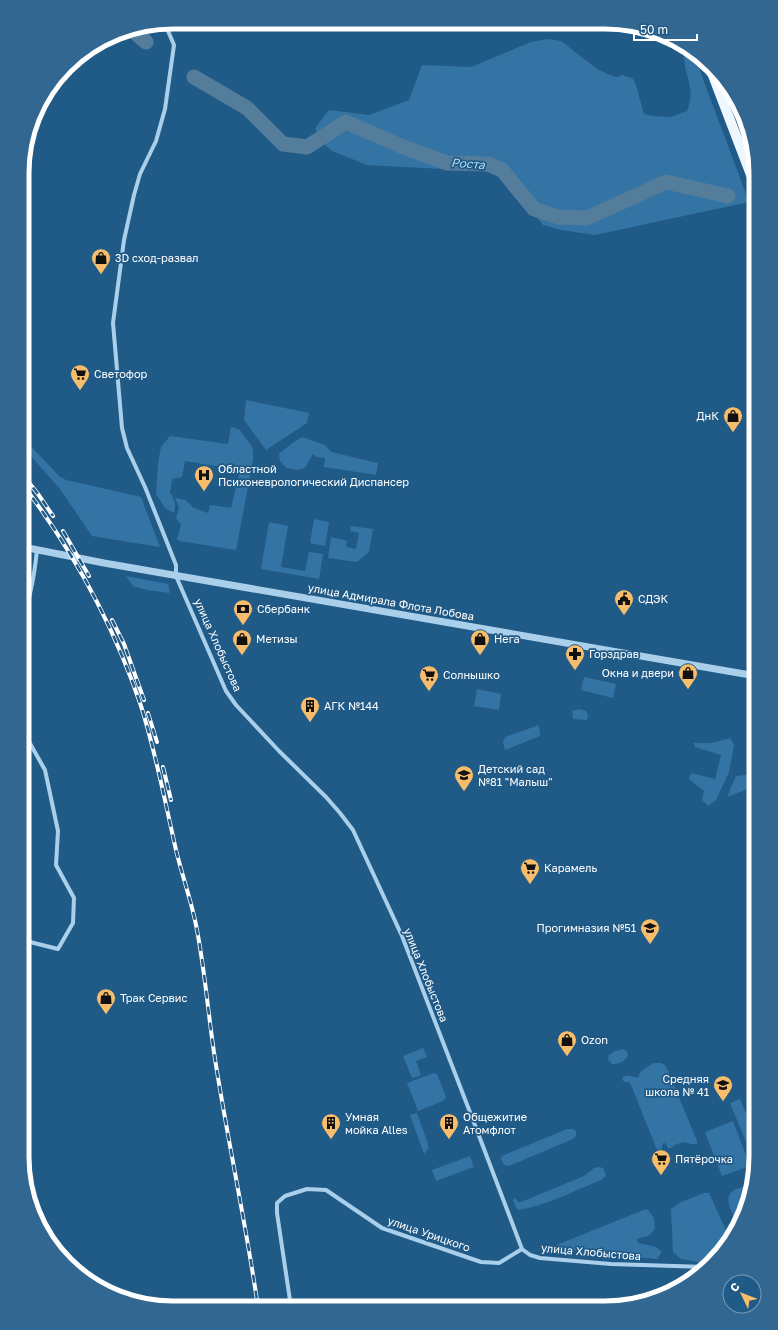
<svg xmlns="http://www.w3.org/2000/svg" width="778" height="1330" viewBox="0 0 778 1330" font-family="'Golos Text',sans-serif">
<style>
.green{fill:#3474a4}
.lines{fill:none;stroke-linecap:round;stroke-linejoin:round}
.river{stroke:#547d9c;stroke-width:15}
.minor{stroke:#aacfea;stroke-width:4}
.tertiary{stroke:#aacfea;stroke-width:7}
.primary{stroke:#eef6fe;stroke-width:10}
.rail-casing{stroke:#fff;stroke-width:4}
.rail{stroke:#205a87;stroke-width:2.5;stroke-dasharray:8;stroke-linecap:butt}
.labels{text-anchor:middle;stroke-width:3.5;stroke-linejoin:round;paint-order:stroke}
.poi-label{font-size:11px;fill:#fff;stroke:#205a87;text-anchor:start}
.street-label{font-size:11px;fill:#fff;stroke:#205a87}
.water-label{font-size:12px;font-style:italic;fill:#b6d8f1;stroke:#205a87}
.rim{fill:none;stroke:#fff;stroke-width:5}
</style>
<rect width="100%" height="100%" fill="#205a87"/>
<path class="green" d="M547,39L561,41L597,69L610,75L617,77L622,75L632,78L635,82L644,114L653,116L671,117L687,111C697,87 683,76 684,53L694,55L749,202L595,235L561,230L543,225L500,172L367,165L332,151L322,142L315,128L329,110L369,115L409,100L422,65L471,67L531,42Z
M246,400L309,413L307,423L266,450L244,420Z
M231,427L239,429L253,448V460L236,550L180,541L177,539L181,525L176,518L179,507L175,498L185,500L194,508L208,513L210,505L231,508L240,470L185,461L182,477L172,479L170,493C175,499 176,504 174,513L165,508L156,494L158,463L161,447L170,436L228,444Z
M302,437L325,445L331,452L378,463L376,475L324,467L325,458L317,457L313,454L305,468L297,470L286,468L280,461L279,454L291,444Z
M23,438L59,476L66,480L141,497L160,547L92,536L60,489L23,447Z
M314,519L329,522L325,546L310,543Z
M269,522L288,526L281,567L305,571L309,552L323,554L319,579L261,569Z
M351,526L373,529L369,552L357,562L328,558L331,537L347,541L346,547L356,549L359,533L350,531Z
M126,576L168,584L170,593L147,590L133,586Z
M584,677L616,684L613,698L581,690Z
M477,689L501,694L499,710L474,706Z
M579,709L586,711L588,716L587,720L573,719L572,711Z
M539,725L540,736L505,750L503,743L505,737Z
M730,738L734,745L729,772L716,800L708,806L702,800L704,791L689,779L691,773L715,779L721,755L695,747L694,743H711Z
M756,774V786L727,797L736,776Z
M22,865H26L31,875L25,886L22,885Z
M423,1048L427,1057L416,1061L421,1075L412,1078L403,1056Z
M623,1049L627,1051L628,1056C624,1062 619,1064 612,1064L608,1059L609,1055L615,1051Z
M654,1063H661L666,1066L697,1141V1144C692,1145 690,1143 686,1143C680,1141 674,1146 669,1149L665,1143H663L661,1151L657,1150L631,1085L629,1082H624L622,1078C628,1073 632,1077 638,1078C640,1070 647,1067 654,1063Z
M434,1073L437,1074L446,1097L443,1101L418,1111L407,1083Z
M740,1099L756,1136V1166L730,1103Z
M417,1113L428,1144V1149L424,1154L410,1115Z
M733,1121L750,1166L722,1176L705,1132Z
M567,1129H572L576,1131V1136L573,1139L509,1166L504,1165L501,1159L502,1156Z
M470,1156L474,1167L436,1181L432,1170Z
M600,1167L604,1169L606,1176L601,1180C576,1190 546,1206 518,1210L515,1206L513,1200L515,1198L518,1202H521L584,1176L594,1168Z
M743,1187L751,1189L748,1206L738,1225C731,1209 718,1192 743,1187Z
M704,1193H709L730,1239L725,1249L713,1261L703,1263L681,1259L673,1252L671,1209L681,1202Z
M646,1209C653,1213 655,1221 655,1229L648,1236L637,1239L638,1243L656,1247L662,1252L657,1259L593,1253L576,1250L566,1252L553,1251L549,1248Z"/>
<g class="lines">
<path class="river" d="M132,30L146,42
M194,77L247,108L283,144L307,147L346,122L403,147L447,163L488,164L502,170L534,209L558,217L587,218L666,182L728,196"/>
<path class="minor" d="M165,24L174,45L165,109L156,141L140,174L134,195L124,240L113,323L122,428L127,448L145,487L176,565V576L226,691L236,705L279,751L326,797L340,813L353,830L402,936L473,1120L522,1249L530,1255L540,1258L611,1264L706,1267
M23,614C31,598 35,569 37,550
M22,940L58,949L73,923L74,898L56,865L58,831L45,770L23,731
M291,1307L277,1213V1203L285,1196L307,1189L326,1190L382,1228L481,1262L499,1263L522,1249"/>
<path class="tertiary" d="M23,547L104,563L756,676"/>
<path class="primary" d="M709,65L756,188"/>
<defs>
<path id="rail" d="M23,475L38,494L53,516
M23,485C74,552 114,626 141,706C156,753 165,802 176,850C182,875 191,900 196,925C205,969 208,1015 215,1059C228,1142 246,1224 258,1307
M63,531L89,576
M112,620L124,644L144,700
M148,713L157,742
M163,767L171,800"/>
</defs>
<use href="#rail" class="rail-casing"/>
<use href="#rail" class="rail"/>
</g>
<defs>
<symbol id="shop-pin" viewBox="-11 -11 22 30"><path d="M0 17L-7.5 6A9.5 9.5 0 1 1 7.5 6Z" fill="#f7bd6b" stroke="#205a87"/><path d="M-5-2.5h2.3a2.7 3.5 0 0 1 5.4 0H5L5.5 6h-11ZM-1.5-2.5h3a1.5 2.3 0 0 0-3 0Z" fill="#111"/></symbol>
<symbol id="supermarket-pin" viewBox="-11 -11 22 30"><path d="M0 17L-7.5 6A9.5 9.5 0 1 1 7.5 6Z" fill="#f7bd6b" stroke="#205a87"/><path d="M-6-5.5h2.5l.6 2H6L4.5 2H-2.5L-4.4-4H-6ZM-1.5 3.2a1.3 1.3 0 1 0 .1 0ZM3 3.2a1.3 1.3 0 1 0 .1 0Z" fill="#111"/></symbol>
<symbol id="hospital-pin" viewBox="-11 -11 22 30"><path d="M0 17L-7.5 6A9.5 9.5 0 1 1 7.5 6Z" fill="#f7bd6b" stroke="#205a87"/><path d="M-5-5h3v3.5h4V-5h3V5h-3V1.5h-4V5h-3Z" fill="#111"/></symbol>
<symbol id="civic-pin" viewBox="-11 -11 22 30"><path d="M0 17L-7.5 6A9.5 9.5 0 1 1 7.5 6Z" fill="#f7bd6b" stroke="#205a87"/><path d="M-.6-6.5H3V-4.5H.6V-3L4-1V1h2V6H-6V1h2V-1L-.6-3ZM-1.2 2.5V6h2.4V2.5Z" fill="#111"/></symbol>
<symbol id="bank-pin" viewBox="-11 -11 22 30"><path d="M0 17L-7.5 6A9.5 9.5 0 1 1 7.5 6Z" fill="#f7bd6b" stroke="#205a87"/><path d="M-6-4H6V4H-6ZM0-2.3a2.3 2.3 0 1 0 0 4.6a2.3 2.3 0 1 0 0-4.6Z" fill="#111"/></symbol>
<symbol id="pharmacy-pin" viewBox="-11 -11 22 30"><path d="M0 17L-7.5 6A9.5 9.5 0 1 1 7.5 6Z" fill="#f7bd6b" stroke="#205a87"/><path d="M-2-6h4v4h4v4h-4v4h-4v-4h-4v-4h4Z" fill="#111"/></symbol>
<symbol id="building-pin" viewBox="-11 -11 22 30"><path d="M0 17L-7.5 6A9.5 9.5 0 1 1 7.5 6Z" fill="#f7bd6b" stroke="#205a87"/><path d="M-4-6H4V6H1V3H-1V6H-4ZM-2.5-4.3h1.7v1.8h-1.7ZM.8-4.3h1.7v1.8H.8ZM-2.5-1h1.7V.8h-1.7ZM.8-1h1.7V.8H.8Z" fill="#111"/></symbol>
<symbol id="school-pin" viewBox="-11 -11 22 30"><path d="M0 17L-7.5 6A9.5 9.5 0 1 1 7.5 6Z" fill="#f7bd6b" stroke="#205a87"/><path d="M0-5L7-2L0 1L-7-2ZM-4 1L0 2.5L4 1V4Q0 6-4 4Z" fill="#111"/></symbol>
</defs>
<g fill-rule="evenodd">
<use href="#shop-pin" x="90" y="247" width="22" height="30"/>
<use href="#supermarket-pin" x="69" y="363" width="22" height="30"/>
<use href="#shop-pin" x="722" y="405" width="22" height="30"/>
<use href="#hospital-pin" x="193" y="464" width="22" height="30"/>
<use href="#civic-pin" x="613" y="588" width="22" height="30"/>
<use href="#bank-pin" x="232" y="598" width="22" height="30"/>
<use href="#shop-pin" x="231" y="628" width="22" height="30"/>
<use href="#shop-pin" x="469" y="628" width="22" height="30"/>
<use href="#pharmacy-pin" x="564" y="643" width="22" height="30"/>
<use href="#shop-pin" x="677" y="662" width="22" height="30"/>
<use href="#supermarket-pin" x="418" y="664" width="22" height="30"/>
<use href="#building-pin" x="299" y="695" width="22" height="30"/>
<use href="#school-pin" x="453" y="764" width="22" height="30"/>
<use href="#supermarket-pin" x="519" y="857" width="22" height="30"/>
<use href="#school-pin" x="639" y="917" width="22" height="30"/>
<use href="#shop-pin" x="95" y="987" width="22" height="30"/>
<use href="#shop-pin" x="556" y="1029" width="22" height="30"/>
<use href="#school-pin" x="712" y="1074" width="22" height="30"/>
<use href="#building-pin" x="320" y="1112" width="22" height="30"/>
<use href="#building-pin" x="438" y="1112" width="22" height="30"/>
<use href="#supermarket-pin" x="650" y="1148" width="22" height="30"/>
</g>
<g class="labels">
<g class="poi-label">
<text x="115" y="262">3D сход-развал</text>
<text x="94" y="378">Светофор</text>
<text x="719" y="420" text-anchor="end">ДнК</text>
<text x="218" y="473">Областной<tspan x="218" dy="13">Психоневрологический Диспансер</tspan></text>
<text x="638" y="603">СДЭК</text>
<text x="257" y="613">Сбербанк</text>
<text x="256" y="643">Метизы</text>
<text x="494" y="643">Нега</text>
<text x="589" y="658">Горздрав</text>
<text x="674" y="677" text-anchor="end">Окна и двери</text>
<text x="443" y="679">Солнышко</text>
<text x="324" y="710">АГК №144</text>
<text x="478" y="773">Детский сад<tspan x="478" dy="13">№81 "Малыш"</tspan></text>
<text x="544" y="872">Карамель</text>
<text x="636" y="932" text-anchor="end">Прогимназия №51</text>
<text x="120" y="1002">Трак Сервис</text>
<text x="581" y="1044">Ozon</text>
<text x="709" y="1083" text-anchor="end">Средняя<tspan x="709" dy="13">школа № 41</tspan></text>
<text x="345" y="1121">Умная<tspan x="345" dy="13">мойка Alles</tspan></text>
<text x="463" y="1121">Общежитие<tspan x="463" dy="13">Атомфлот</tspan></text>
<text x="675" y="1163">Пятёрочка</text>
</g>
<g class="street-label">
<text transform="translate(391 602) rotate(10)" y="4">улица Адмирала Флота Лобова</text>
<text transform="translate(218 645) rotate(66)" y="4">улица Хлобыстова</text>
<text transform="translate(426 975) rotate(68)" y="4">улица Хлобыстова</text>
<text transform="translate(429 1234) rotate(19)" y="4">улица Урицкого</text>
<text transform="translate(591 1252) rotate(5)" y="4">улица Хлобыстова</text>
</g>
<g class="water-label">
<text transform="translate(468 164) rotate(4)" y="4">Роста</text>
</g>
</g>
<path d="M0 0H778V1330H0ZM173 29H605A144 144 0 0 1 749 173V1157A144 144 0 0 1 605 1301H173A144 144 0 0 1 29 1157V173A144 144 0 0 1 173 29Z" fill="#326791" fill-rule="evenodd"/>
<path class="rim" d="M173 29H605A144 144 0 0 1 749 173V1157A144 144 0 0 1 605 1301H173A144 144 0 0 1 29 1157V173A144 144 0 0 1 173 29Z"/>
<g transform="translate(742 1294) rotate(313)"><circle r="19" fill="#205a87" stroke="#799cb7"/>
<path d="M0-3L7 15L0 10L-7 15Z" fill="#f7bd6b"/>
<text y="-6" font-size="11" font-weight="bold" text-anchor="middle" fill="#ffffff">С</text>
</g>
<path d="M634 34v6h63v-6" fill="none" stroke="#ffffff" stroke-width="2"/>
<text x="640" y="34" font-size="12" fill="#ffffff" stroke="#205a87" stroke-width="3" paint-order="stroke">50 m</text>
</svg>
